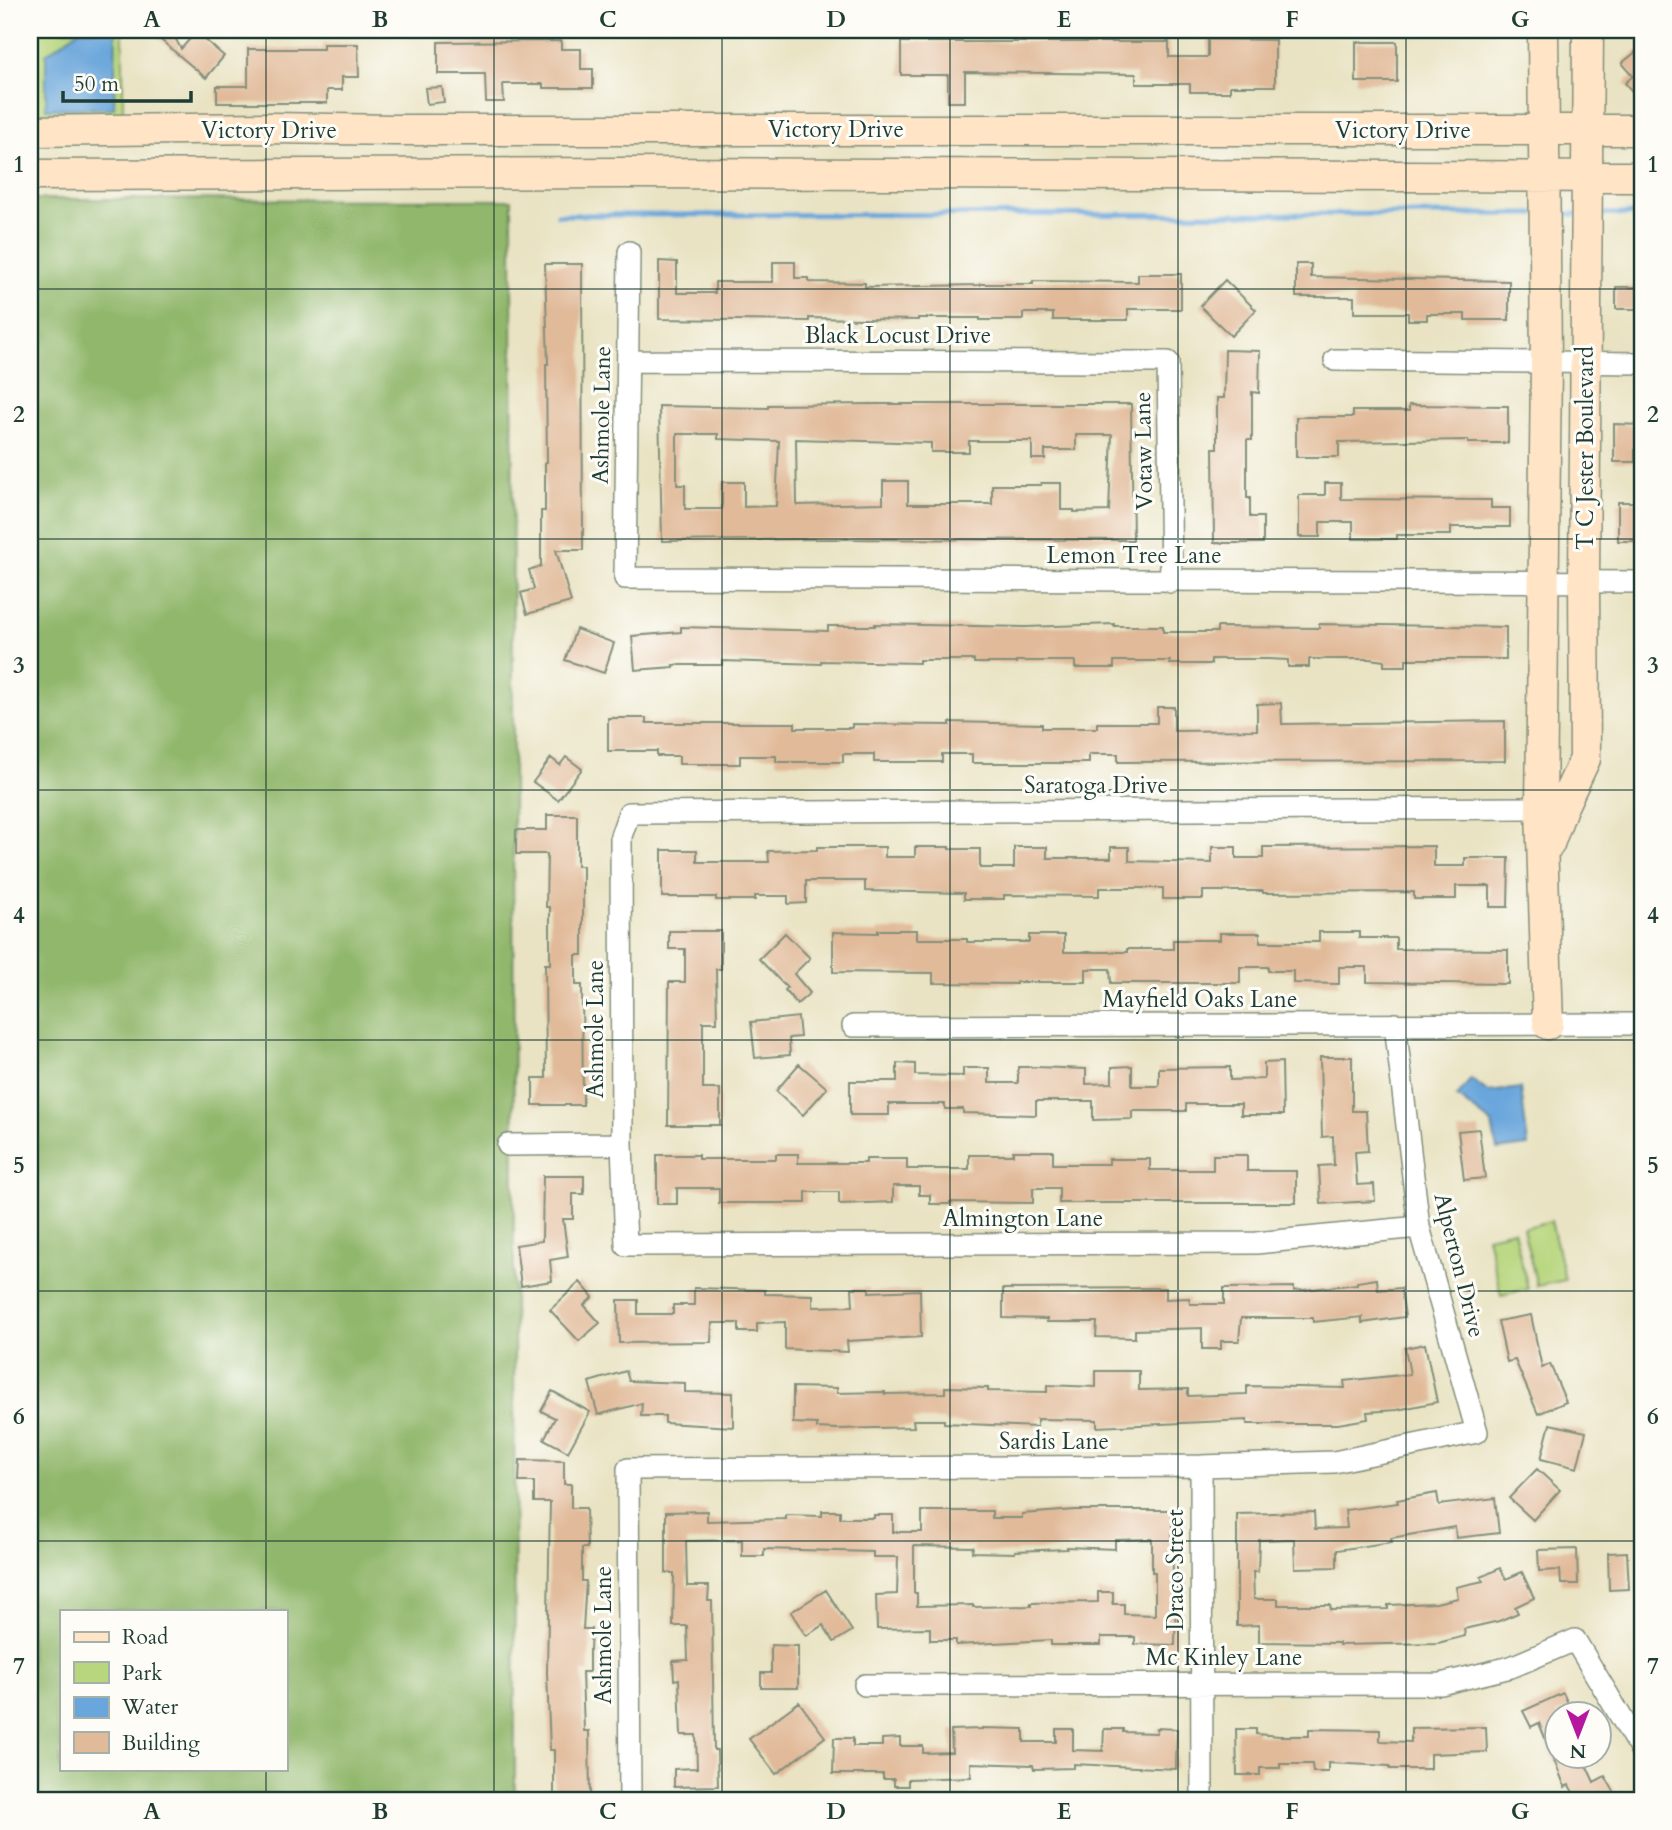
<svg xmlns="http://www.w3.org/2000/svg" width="1672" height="1830" viewBox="0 0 1672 1830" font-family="Cardo,serif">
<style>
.green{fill:#b7d67d;stroke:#6b8a58;stroke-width:2}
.forest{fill:#91b76c;stroke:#587a50;stroke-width:2;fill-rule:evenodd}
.water{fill:#69a6db;stroke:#447288;stroke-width:2}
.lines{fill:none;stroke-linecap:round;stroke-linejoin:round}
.stream{stroke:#69a6db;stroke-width:5}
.building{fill:#e1ba99;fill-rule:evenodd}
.street-casing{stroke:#84907c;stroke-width:24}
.secondary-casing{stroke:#84907c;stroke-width:33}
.street{stroke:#fff;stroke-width:21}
.secondary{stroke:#ffe4c6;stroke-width:30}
.grid{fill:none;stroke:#1f3d34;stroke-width:2;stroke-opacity:0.55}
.labels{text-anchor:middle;stroke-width:6;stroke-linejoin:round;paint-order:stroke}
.street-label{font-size:23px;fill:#1f3d34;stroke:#fdfcf7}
.neatline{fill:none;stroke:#1f3d34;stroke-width:2.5}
.grid-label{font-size:23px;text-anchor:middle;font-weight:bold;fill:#1f3d34}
</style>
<rect width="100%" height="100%" fill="#fdfcf7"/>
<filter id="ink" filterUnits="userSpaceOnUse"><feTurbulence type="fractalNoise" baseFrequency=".0143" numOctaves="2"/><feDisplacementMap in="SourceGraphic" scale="14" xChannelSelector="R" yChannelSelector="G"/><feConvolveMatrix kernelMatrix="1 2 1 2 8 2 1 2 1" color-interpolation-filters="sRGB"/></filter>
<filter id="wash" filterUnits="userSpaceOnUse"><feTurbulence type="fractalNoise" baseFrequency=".00686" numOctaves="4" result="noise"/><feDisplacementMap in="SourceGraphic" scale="28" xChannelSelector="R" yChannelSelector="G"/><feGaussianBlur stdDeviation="1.57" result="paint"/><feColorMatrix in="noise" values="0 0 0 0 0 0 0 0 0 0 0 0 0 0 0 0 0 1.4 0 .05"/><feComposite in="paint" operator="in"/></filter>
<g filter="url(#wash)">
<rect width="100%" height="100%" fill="#e9e3c3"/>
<path class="green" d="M30,30H123V117H37V108H30Z
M1551,1221L1565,1280L1537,1286L1523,1228Z
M1514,1230L1528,1289L1501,1295L1487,1236Z"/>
<path class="forest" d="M30,199L512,200L515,1800H30ZM61,1611H285V1769H61Z"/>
<path class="water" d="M80,30H116L114,108L46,109V54Z
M1471,1079L1488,1092L1521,1088L1528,1146L1497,1150L1492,1124L1457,1097Z"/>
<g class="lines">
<path class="stream" d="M1555,214H1577
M1597,214H1642
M558,215L1535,214"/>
</g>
<g id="blocks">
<path class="building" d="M149,30H171L181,49L196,32L224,56L206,78Z
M1208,39L1275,40V86H1230V92H1190V84H1136V74L965,72V102H948V75H901V42H1169V57H1208Z
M561,41V49H581V69H593V88H543V84H503L504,102H486L485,74H438V42Z
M1356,42H1397V82H1356Z
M323,44H358L359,77H342V90H327V103H217V86H248V49H323Z
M1642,47V103L1625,83L1633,76L1622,63Z
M442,87L444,102L427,104L425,88Z
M659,261L677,262V293H715V282H773V262H795V278H809V282L865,283V287L980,285V284H1033V281L1138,282V274H1181V309H1128V320H1053V313H1023V320H980V318H918V320L809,318V321L659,319Z
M545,264H582L583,550H556L571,602L527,614L521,593L534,589L529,570L541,566V511H545V462H547L546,364H548Z
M1296,264H1311V277L1509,281V320H1465V314H1427V320H1408V313H1354V297H1296Z
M1225,280L1256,310L1231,336L1200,306Z
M1616,287H1642V309H1616Z
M1225,350L1260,351L1259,393L1252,392V440H1247V498H1250V517H1263V543H1214L1213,448H1217V398H1224Z
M877,404H1131L1133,540L823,539L662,541L659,406L768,408V405ZM677,434H718V439L779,441L776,506L744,507V482H722V509H685V485H677ZM1076,435H1112L1109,511L1074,512V510H1061V483H1041V485H992V504H908V481H883V503L797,505L796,439L931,443V452H969V441H1032V459H1045V450H1076Z
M1409,405L1508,406V443H1468V440L1339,442V457H1296V417H1353V411H1409Z
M1614,424L1642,425V450H1635V462H1614Z
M1325,483H1341V499L1491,500V508H1510V527H1451V535H1397V539H1353V522H1320V537H1299V495H1325Z
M1618,502H1642V541H1618Z
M875,624L1026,627L1114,624V626H1163V632H1217V627L1319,628V624L1506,627V659H1406V666H1384V661L1369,659H1309V667H1288V660L1268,659H1211V664H1170V661H1114V668H1075V661H1016V663H974V660H919V663L821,661V664L722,661V665H673L674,667L635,670L632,636L681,632V627L828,631V626H875Z
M576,629L614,643L604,673L565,660Z
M1281,703L1282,724L1505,721V761L1118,762V754H1089V763H972V754H942V762H874V754H843V762H776V756H740V764H679V756H657V751H608V718H646V723H795V728H852V724L950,725V722L1042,724V728H1097V723H1157V707H1174V731L1257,730V704Z
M566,757L582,769L558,800L533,782L551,758L560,765Z
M547,815H577V866H583V955H576V985H582L583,1105H533V1078H546L545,964H550V907H546L547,854H516V830H547Z
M1434,846V866H1465V858H1509L1508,907H1490V886H1456V899H1414V892L1263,893V891H1203V899H1163V888H1099V896L1004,895V899H964V893L865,891V881H806V903L788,904V896H755V900H716V897H662V850H697V862H769L768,851L817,850V847H885V857H915V847H949V849H980V868H1014V847H1047V858H1111V847H1129V861L1212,863V847H1236V858H1263V847Z
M878,930H917V939H967V942H1029V935H1064V952H1127V949H1173V940H1220V933H1260V942H1319V932H1359V938H1396V949L1508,950V984L1367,982V967H1339V984L1293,983V971H1268V967H1240V983H1111L1110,969H1086V982H1016V984L933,983V973L833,972V932L878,933Z
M669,931H721V969H716L717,1022H703V1089H720V1125H668L669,982H685V949H669Z
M785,933L810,958L794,974L810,993L797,1004L785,990L787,988L759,959Z
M798,1017L800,1037L789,1038L790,1055L755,1058L751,1022Z
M1320,1057H1352V1111H1366L1368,1151L1355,1152L1357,1185L1374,1184L1375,1201L1321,1204L1319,1166L1334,1165L1333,1136L1322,1137Z
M1282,1062L1283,1115H1241V1104H1186V1111H1132V1119L1093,1120V1101H1036V1115L963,1113V1109H945V1104H889V1115H850V1081H897V1063L915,1064V1075L963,1076V1068H989V1083H1018V1067H1036L1086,1069V1084L1112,1083V1067L1132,1066V1086H1159V1068L1230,1067V1080L1264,1079V1063Z
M799,1064L827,1088L803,1115L776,1091Z
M1479,1129L1485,1178L1464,1180L1458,1131Z
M1013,1151H1053V1164H1109V1159H1150V1170H1213V1155H1247V1171H1296V1203H1059V1188H1033V1203L950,1202V1204H930V1195H919V1186H893V1202L839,1204V1192H806V1203H719V1188H677V1204H657V1155H698V1159H776V1154H798V1163H866V1159H907V1169H969V1155H1013Z
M543,1176H584V1194H573V1219H563L568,1257L550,1260L552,1281L521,1286L516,1245L542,1241Z
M1377,1279L1378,1290L1401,1288L1405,1317L1362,1323V1317L1313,1322V1318H1241L1239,1341H1221V1349H1202V1328L1135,1330V1338L1096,1337L1097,1322H1047V1319L1003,1318V1289L1166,1288V1299L1189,1298L1190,1304H1224V1288L1294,1287V1291L1357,1284V1282Z
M580,1282L593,1297L584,1305L600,1323L579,1341L550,1310Z
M694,1288L765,1290V1294L813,1295V1307L853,1306L852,1288H869V1292L920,1290L921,1337L847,1341L848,1352L785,1349V1322L757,1323V1332H739V1323H712L711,1342L619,1343L618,1300H638V1314H673V1305H694Z
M1531,1315L1542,1368L1550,1364L1566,1402L1538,1414L1515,1360L1507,1362L1498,1321Z
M1425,1344L1437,1402L1397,1410L1367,1412L1368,1419L1338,1424H1247V1420L1097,1427V1420L1037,1419V1427L944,1423V1420H913L914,1427L837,1429L817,1428V1424L793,1423V1387L837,1388V1393L885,1392V1394L945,1393V1387L988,1388V1391L1047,1392V1385L1096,1387V1371H1139V1390L1188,1389V1396L1247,1394V1386L1345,1388L1344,1381L1410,1374L1405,1348Z
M626,1371L629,1381L685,1383V1392L733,1393V1427L665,1423V1416H641L642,1403L598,1415L589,1382Z
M552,1391L590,1412L568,1452L544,1439L555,1418L541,1411Z
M1550,1424L1586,1432L1577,1468L1541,1459Z
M520,1460L564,1461V1484H571V1508H586L587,1548H582V1581H586L583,1629H591L590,1650H589V1672H582L584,1731H589L590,1798L554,1799V1750H550L547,1673L550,1502H534V1482H519Z
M1537,1469L1560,1490L1533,1520L1509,1498Z
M1437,1493L1439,1505L1495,1498L1499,1533L1456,1538L1455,1527L1391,1538L1392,1542L1337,1550V1567L1295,1568L1294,1539L1259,1540L1258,1572H1253L1254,1599H1278V1605H1330L1331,1610L1388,1609V1605L1436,1603L1458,1598L1456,1587L1483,1581L1481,1577L1500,1568L1506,1579L1522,1572L1534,1598L1515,1607L1518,1613L1499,1621L1464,1629L1465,1636L1438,1643L1339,1645V1643L1259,1642V1625L1237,1626V1514L1314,1512L1315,1529L1347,1528L1345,1510L1398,1503L1397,1500Z
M1075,1510H1172L1173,1583H1176L1175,1645L1135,1644V1637H1101V1645H1051V1640L956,1645V1640H930V1628L877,1629L876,1595L897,1594L898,1557H873V1552L764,1549V1556H742V1540L686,1541L687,1586H709L708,1601H712L714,1750H717L718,1786L674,1787V1769L697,1768L696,1735H681L679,1679L674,1680L673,1661L688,1660L687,1626H673L674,1573H666V1512L707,1511V1521L786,1519V1515L822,1516V1511H840V1518H874V1515H893V1532H922V1511H992V1518H1022V1514ZM1152,1539V1572H1155V1615L1124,1614V1604H1113V1592H1098V1602L1031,1603V1606L973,1607V1605L917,1606V1593H914V1546L973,1547L972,1552L1015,1553V1551L1067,1549V1547L1115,1549V1540Z
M1577,1549L1578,1584H1561L1560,1570L1539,1571L1538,1550Z
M1627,1552L1629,1589L1609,1590L1608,1553Z
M826,1590L852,1631L834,1642L823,1625L806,1636L791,1612Z
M771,1645L798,1646V1688H761V1673H771Z
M1563,1693L1570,1708L1557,1714V1756H1582L1594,1782L1605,1776L1619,1800H1577L1569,1785L1565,1787L1539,1723L1531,1727L1523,1711Z
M799,1702L825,1737L776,1774L749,1739Z
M1486,1727L1487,1752L1430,1754V1769H1390V1766L1328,1763V1772H1313L1312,1764H1280V1768H1260V1775H1237L1236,1729H1256V1734L1280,1736H1309V1729L1380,1730V1741L1411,1742V1728Z
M982,1728L1024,1729V1742H1056V1729H1073V1750L1103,1751L1104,1729H1123V1732L1157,1733V1728L1177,1729L1176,1769L1074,1764V1768L1034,1769L1033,1765L971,1763V1777L908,1779V1786H894V1779H883V1774H833L834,1738H853V1746H882V1739L900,1738V1746H923V1753L952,1752L951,1730L982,1729Z"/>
</g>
</g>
<g filter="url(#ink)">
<use href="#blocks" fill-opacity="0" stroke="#84907c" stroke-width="2"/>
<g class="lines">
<defs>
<path id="street" d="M629,252L625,578L1642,582
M1335,360L1642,363
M628,361L1168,362L1171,582
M853,1026L1642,1024
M508,1145L622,1144
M1419,1227L1256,1243L626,1245L622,1144L621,836L629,813L1555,808
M1201,1466L1202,1800
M865,1685L1441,1684L1511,1667L1575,1640L1642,1752
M630,1800L628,1469L1201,1466L1334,1462L1477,1432L1419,1227L1395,1024"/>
<path id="secondary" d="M1543,30L1546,363L1541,809L1548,1024
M30,131L271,128L395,130H1642
M30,175L622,173L1642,177
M1549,844L1562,808L1585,759L1584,582L1588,30"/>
</defs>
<use href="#street" class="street-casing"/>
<use href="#secondary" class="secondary-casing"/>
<use href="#street" class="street"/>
<use href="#secondary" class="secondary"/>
</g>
</g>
<path class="grid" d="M266,30V1611M494,30V1800M722,30V1800M950,30V1800M1178,30V1800M1406,30V1800M30,289H1642M30,539H1642M30,790H1642M30,1040H1642M30,1291H1642M30,1541H1642M266,1769V1800"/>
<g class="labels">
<g class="street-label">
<text x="836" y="137">Victory Drive</text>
<text x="269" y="138">Victory Drive</text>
<text x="1403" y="138">Victory Drive</text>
<text x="898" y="343">Black Locust Drive</text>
<text transform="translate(601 415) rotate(-89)" y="8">Ashmole Lane</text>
<text transform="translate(1585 448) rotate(-90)" y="8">T C Jester Boulevard</text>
<text transform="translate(1143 451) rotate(-91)" y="8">Votaw Lane</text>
<text x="1134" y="563">Lemon Tree Lane</text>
<text x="1096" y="793">Saratoga Drive</text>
<text x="1200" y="1007">Mayfield Oaks Lane</text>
<text transform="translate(595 1029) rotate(-90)" y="8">Ashmole Lane</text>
<text x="1023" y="1226">Almington Lane</text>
<text transform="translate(1460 1265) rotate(76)" y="8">Alperton Drive</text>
<text x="1054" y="1449">Sardis Lane</text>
<text transform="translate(1175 1570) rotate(-90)" y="8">Draco Street</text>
<text transform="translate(603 1635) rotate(-90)" y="8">Ashmole Lane</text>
<text x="1224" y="1665">Mc Kinley Lane</text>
</g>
</g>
<rect width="1672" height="1830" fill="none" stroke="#fdfcf7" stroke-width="77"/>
<rect x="60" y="1610" width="228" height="161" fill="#fdfcf7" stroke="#a4b0a9" stroke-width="2"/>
<rect x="74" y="1632" width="35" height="10" fill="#ffe4c6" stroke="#a4b0a9" stroke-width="2"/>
<text x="122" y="1644" font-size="21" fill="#1f3d34">Road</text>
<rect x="74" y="1662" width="35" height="21" fill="#b7d67d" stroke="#a4b0a9" stroke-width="2"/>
<text x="122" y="1680" font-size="21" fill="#1f3d34">Park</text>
<rect x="74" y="1697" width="35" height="21" fill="#69a6db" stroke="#a4b0a9" stroke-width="2"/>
<text x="122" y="1714" font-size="21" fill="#1f3d34">Water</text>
<rect x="74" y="1732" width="35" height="21" fill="#e1ba99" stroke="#a4b0a9" stroke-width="2"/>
<text x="122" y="1750" font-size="21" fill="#1f3d34">Building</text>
<g transform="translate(1578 1735) rotate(180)"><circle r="33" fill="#fdfcf7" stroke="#a4b0a9" stroke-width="2"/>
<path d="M0-5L12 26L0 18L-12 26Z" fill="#b5179e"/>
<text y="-10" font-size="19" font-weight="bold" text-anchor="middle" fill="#1f3d34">N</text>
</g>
<path d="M63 91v10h128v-10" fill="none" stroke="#1f3d34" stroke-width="3.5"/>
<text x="74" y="91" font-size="21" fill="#1f3d34" stroke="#fdfcf7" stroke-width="5" paint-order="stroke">50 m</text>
<rect x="38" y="38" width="1596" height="1754" class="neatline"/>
<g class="grid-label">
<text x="152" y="27">A</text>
<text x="380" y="27">B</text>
<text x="608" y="27">C</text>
<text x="836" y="27">D</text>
<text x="1064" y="27">E</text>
<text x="1292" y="27">F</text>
<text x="1520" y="27">G</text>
<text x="19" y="172">1</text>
<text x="1653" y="172">1</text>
<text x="19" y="422">2</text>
<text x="1653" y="422">2</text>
<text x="19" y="673">3</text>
<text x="1653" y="673">3</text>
<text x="19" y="923">4</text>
<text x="1653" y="923">4</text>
<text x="19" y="1173">5</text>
<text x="1653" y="1173">5</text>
<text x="19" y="1424">6</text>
<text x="1653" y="1424">6</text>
<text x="19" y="1674">7</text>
<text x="1653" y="1674">7</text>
<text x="152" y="1819">A</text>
<text x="380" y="1819">B</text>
<text x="608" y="1819">C</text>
<text x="836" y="1819">D</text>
<text x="1064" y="1819">E</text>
<text x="1292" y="1819">F</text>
<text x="1520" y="1819">G</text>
</g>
</svg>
